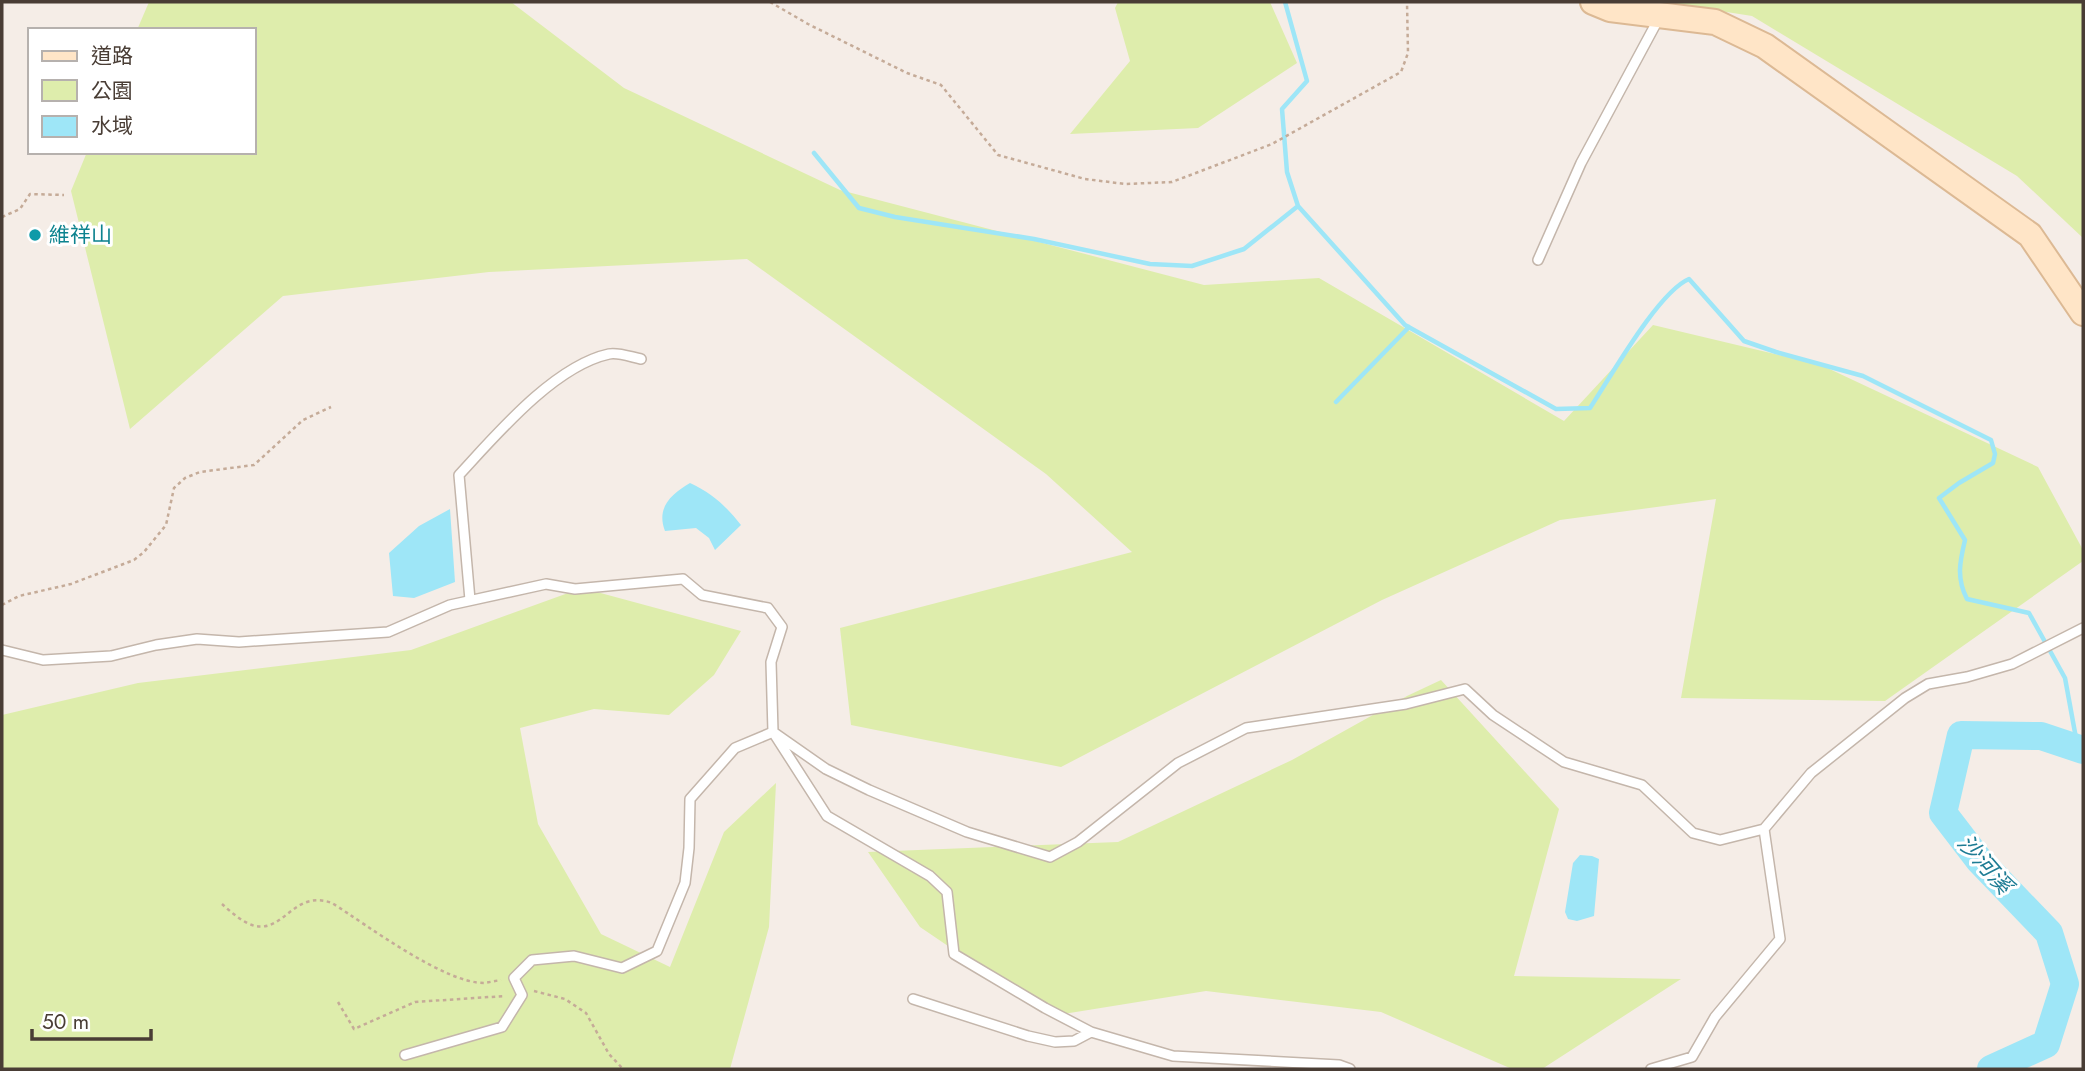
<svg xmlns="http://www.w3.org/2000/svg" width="2085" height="1071" viewBox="0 0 2085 1071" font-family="Jost,'Noto Sans TC',sans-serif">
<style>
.green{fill:#deedac}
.water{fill:#9ee6f7}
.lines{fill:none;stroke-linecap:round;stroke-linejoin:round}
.stream{stroke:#9ee6f7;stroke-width:4.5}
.river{stroke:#9ee6f7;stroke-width:28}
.lane-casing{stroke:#c4b6ab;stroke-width:12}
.secondary-casing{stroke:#dcb994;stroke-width:28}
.path{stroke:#c5ab98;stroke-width:2.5;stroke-dasharray:3.5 3.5;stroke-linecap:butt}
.lane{stroke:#fff;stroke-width:9}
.secondary{stroke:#ffe5c7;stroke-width:24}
.culture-dot{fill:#0f9aa8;stroke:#fff;stroke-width:2.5}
.labels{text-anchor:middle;stroke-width:6;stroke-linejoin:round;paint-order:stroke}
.culture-label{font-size:21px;fill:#0d838f;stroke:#fff;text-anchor:start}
.water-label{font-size:23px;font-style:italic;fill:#1e7c94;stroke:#fff}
</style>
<rect width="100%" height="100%" fill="#f5ede7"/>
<path class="green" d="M149,2H511L624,88L840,190L1204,285L1319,278L1564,421L1653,325L1821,365L2038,467L2083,550V561L1885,701L1681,698L1716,499L1560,520L1382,600L1061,767L851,725L840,628L1132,552L1046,474L747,259L489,272L283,296L130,429L71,191L87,152H254V30H137Z
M1118,2H1270L1297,63L1198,128L1070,134L1130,61L1115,8Z
M1663,2H2083V238L2017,176L1752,16Z
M582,588L741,631L714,675L669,715L594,709L520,728L538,824L601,934L670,967L724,832L776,783L769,927L730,1069H2V715L138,683L411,650Z
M1441,680L1559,809L1514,976L1681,979L1542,1069H1512L1381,1012L1206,991L1051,1016L920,927L868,852L1118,842L1292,760L1407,696Z"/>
<path class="water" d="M690,483C712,493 726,506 741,525L715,550L709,538L696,528L665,531C656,508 671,494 690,483Z
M450,509L455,582L414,598L393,596L389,553L419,526Z
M1580,855L1592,856L1599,859L1594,916L1577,921L1568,919L1565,912L1573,863Z"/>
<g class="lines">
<path class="stream" d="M1285,2L1307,81L1282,109L1287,172L1298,206L1405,325L1556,409L1590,408C1610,378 1658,292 1689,279L1744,341L1776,352L1863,376L1991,440L1995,454L1993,463L1959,483L1939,498L1965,540C1960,561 1956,578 1967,599L2029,613L2065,678L2078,749
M814,153L859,208L895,217L1034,239L1150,264L1192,266L1244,249L1298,206
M1336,402L1409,327"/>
<path class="river" d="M1991,1069L2046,1044L2065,984L2049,933L1979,860L1943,813L1961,735L2041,736L2083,750"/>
<defs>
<path id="lane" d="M1538,260L1581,163L1659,18
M470,600L459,475C496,435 554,366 609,354C618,352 631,357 641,359
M2,650L43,660L111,656L156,645L197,639L239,642L388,632L450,605L546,584L575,589L683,579L702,595L768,608L782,627L771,662L773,732L827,816L930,876L947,892L954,954L1045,1008L1091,1032L1173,1056L1339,1065L1350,1069
M913,999L1028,1036L1055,1042L1074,1041L1091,1032
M405,1055L502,1027L522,995L514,978L532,960L574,956L622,968L657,951L685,883L689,848L690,799L735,748L773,732L826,769L869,790L967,832L1050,857L1078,842L1178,763L1246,728L1406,704L1465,689L1493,715L1564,762L1642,785L1693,833L1720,840L1764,829L1811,773L1905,698L1928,684L1967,677L2012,664L2083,628
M1651,1069L1692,1057L1715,1017L1780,939L1764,829"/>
<path id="secondary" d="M1593,2L1610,9L1715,22L1765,46L2030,235L2083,313"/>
</defs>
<use href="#lane" class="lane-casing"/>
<use href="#secondary" class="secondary-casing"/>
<path class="path" d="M770,2L808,24L907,73L941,85L998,155L1085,179L1125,184L1172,182L1272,144L1401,72L1408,53L1407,2
M2,217L20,209L30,194L64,195
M2,605L19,596L71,584L134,560L144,552L166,525L174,488L185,478L200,472L254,465L303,420L331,407
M222,904C231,912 243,923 255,926C285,932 294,889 332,903C367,925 445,984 485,983C490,982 495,981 501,980
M534,991L565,999L586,1013L609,1054L623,1069
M338,1002L354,1029L415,1002L505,996"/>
<use href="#lane" class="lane"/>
<use href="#secondary" class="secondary"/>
</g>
<circle class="culture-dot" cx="35" cy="235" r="7"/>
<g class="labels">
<g class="culture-label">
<text x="49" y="242">維祥山</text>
</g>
<g class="water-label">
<text transform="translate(1985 864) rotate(49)" y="8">沙河溪</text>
</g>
</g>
<rect width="2085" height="1071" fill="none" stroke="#493d35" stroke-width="7"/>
<rect x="28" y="28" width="228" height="126" fill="#ffffff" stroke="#b6b1ae" stroke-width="2"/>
<rect x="42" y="51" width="35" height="10" fill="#ffe5c7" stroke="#b6b1ae" stroke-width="2"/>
<text x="91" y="63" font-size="21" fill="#493d35">道路</text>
<rect x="42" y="80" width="35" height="21" fill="#deedac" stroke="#b6b1ae" stroke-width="2"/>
<text x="91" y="98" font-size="21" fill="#493d35">公園</text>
<rect x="42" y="116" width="35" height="21" fill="#9ee6f7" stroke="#b6b1ae" stroke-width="2"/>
<text x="91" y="133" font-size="21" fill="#493d35">水域</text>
<path d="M32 1029v10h119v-10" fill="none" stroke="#493d35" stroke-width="3.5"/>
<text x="42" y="1029" font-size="21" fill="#493d35" stroke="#ffffff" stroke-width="5" paint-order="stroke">50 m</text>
</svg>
